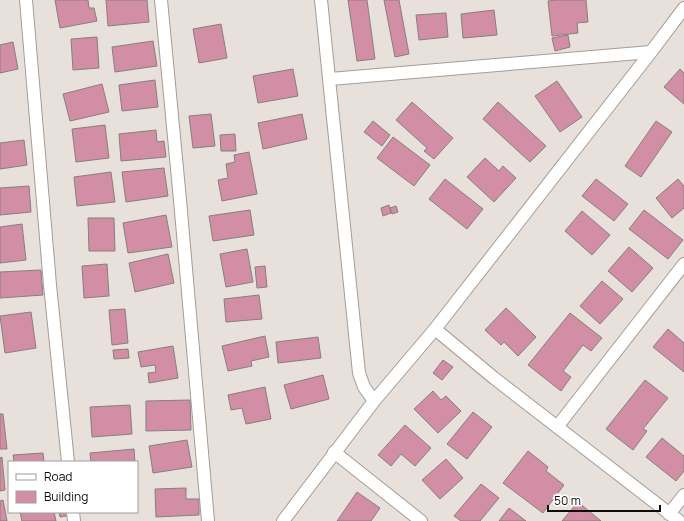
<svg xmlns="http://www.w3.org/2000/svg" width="684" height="521" viewBox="0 0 684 521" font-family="Manrope,sans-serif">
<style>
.building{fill:#d28ea4;stroke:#877e80}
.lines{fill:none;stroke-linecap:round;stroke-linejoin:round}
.minor-casing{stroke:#a49d98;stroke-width:14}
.minor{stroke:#fff;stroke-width:12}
</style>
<rect width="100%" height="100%" fill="#e8e0db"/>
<path class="building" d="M55,0H88L89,8H94L97,21L60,28Z
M106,0H147L149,22L108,26Z
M348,0H367L375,59L357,61Z
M384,0H399L409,54L395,57Z
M556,0H586L588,22L577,23L578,33L552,36L548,1Z
M494,10L497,35L463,38L461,14Z
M446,13L448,37L419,40L416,15Z
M221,24L227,58L199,63L193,29Z
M568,35L570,47L555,51L552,38Z
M97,37L99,68L73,70L71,39Z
M153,41L157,66L115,72L112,47Z
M13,42L18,69L0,73V45Z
M293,69L298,96L258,103L253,76Z
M680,69L684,73V104L664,87Z
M155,80L158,107L122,111L119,85Z
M557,81L582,117L560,132L535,96Z
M102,84L109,112L70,121L63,94Z
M412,102L453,138L434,159L424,151L427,148L396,120Z
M498,102L546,146L530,162L483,119Z
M211,114L215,146L193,148L189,116Z
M302,114L307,139L263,149L258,123Z
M373,121L390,135L382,146L364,132Z
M656,121L672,132L641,177L625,166Z
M105,125L109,158L76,162L72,129Z
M156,130L157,142L164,141L166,157L121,161L119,134Z
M235,134L236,151H221L220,135Z
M393,137L430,165L414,186L377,158Z
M24,140L27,165L0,169V143Z
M249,152L257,194L222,201L218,180L228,178L226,164L235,162L234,155Z
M485,158L499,171L503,166L516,178L494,202L467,177Z
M164,168L168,196L126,202L122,172Z
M111,172L115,202L77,206L74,177Z
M445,179L483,209L467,229L429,199Z
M596,179L628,204L614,221L582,196Z
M678,179L684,186V208L672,218L656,198Z
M29,186L31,212L0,215V188Z
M389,205L391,213L383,216L381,208Z
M396,206L398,212L392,214L390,208Z
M250,210L254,235L213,241L209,216Z
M644,210L683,240L668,259L629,229Z
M582,211L610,235L592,255L565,231Z
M166,215L172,247L128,253L123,223Z
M88,218H114L115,251H89Z
M22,224L26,260L0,263V227Z
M629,247L653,268L632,292L608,271Z
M247,249L253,282L226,287L220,254Z
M168,254L174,283L135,292L129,263Z
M107,264L109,296L84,298L82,266Z
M265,266L267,287L257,288L255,267Z
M41,270L43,295L0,298V272Z
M602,281L623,299L600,324L580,306Z
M259,295L262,319L226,322L224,299Z
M506,308L536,337L518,356L504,342L501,345L485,330Z
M125,309L128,343L112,345L109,310Z
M31,312L36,348L5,353L0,316Z
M570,313L602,338L591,351L583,345L563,371L571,377L561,391L528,365Z
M668,329L684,343V372L653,347Z
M265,336L269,357L251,361L252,366L228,371L222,346Z
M318,337L321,358L278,363L276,342Z
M173,346L178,378L149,383L148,373L156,372L155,365L141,367L138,352Z
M128,349L129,358L114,359L113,350Z
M443,360L453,367L442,380L433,373Z
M323,375L329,399L291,409L284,385Z
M645,380L668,398L643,429L647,431L633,450L606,429Z
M265,387L271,419L246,424L242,408L231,410L228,395Z
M433,391L441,400L446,396L461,411L438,433L414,409Z
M190,400L191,430L146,431V401Z
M130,405L132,434L92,437L90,407Z
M473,412L492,427L467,459L447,444Z
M0,414H3L7,449H0Z
M405,425L431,448L415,466L401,454L391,466L378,455Z
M662,438L684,456V471L676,481L646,457Z
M187,440L192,467L153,473L149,446Z
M134,449L135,462H91L90,453Z
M528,451L548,467L546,471L564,485L543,513L503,483Z
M43,453L44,462H14L13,455Z
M2,457L5,490L0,491V458Z
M446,459L463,478L440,499L422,480Z
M481,484L499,498L480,521H461L454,516Z
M186,488V499H199V515L156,517L155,489Z
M357,492L380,508L371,521H337Z
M3,500L7,521H0V501Z
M578,502L601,521H562Z
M509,508L526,521H499Z
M20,512H54L56,521H22Z
M59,512H72V515L60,517Z"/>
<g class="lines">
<defs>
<path id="minor" d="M26,0L50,285L68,462
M161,0L180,200L208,521
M321,0L359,373L364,387L374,401
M330,79L651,52
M435,329L494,378L679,521
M557,427L684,264
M334,452L421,521
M73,512L74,521
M669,514L684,495
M283,521L374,401L435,329L651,52L684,8"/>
</defs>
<use href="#minor" class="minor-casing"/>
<use href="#minor" class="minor"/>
</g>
<rect x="8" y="461" width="130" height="52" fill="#ffffff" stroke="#9f9d9d"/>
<rect x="16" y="474" width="20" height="6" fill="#ffffff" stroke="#9f9d9d"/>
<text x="44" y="481" font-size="12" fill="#0e0b09">Road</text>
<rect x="16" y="491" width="20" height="12" fill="#d28ea4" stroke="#9f9d9d"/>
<text x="44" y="501" font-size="12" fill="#0e0b09">Building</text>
<path d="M548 505v6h112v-6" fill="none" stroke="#0e0b09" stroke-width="2"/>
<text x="554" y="505" font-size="12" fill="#0e0b09" stroke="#ffffff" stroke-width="3" paint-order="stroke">50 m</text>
</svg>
